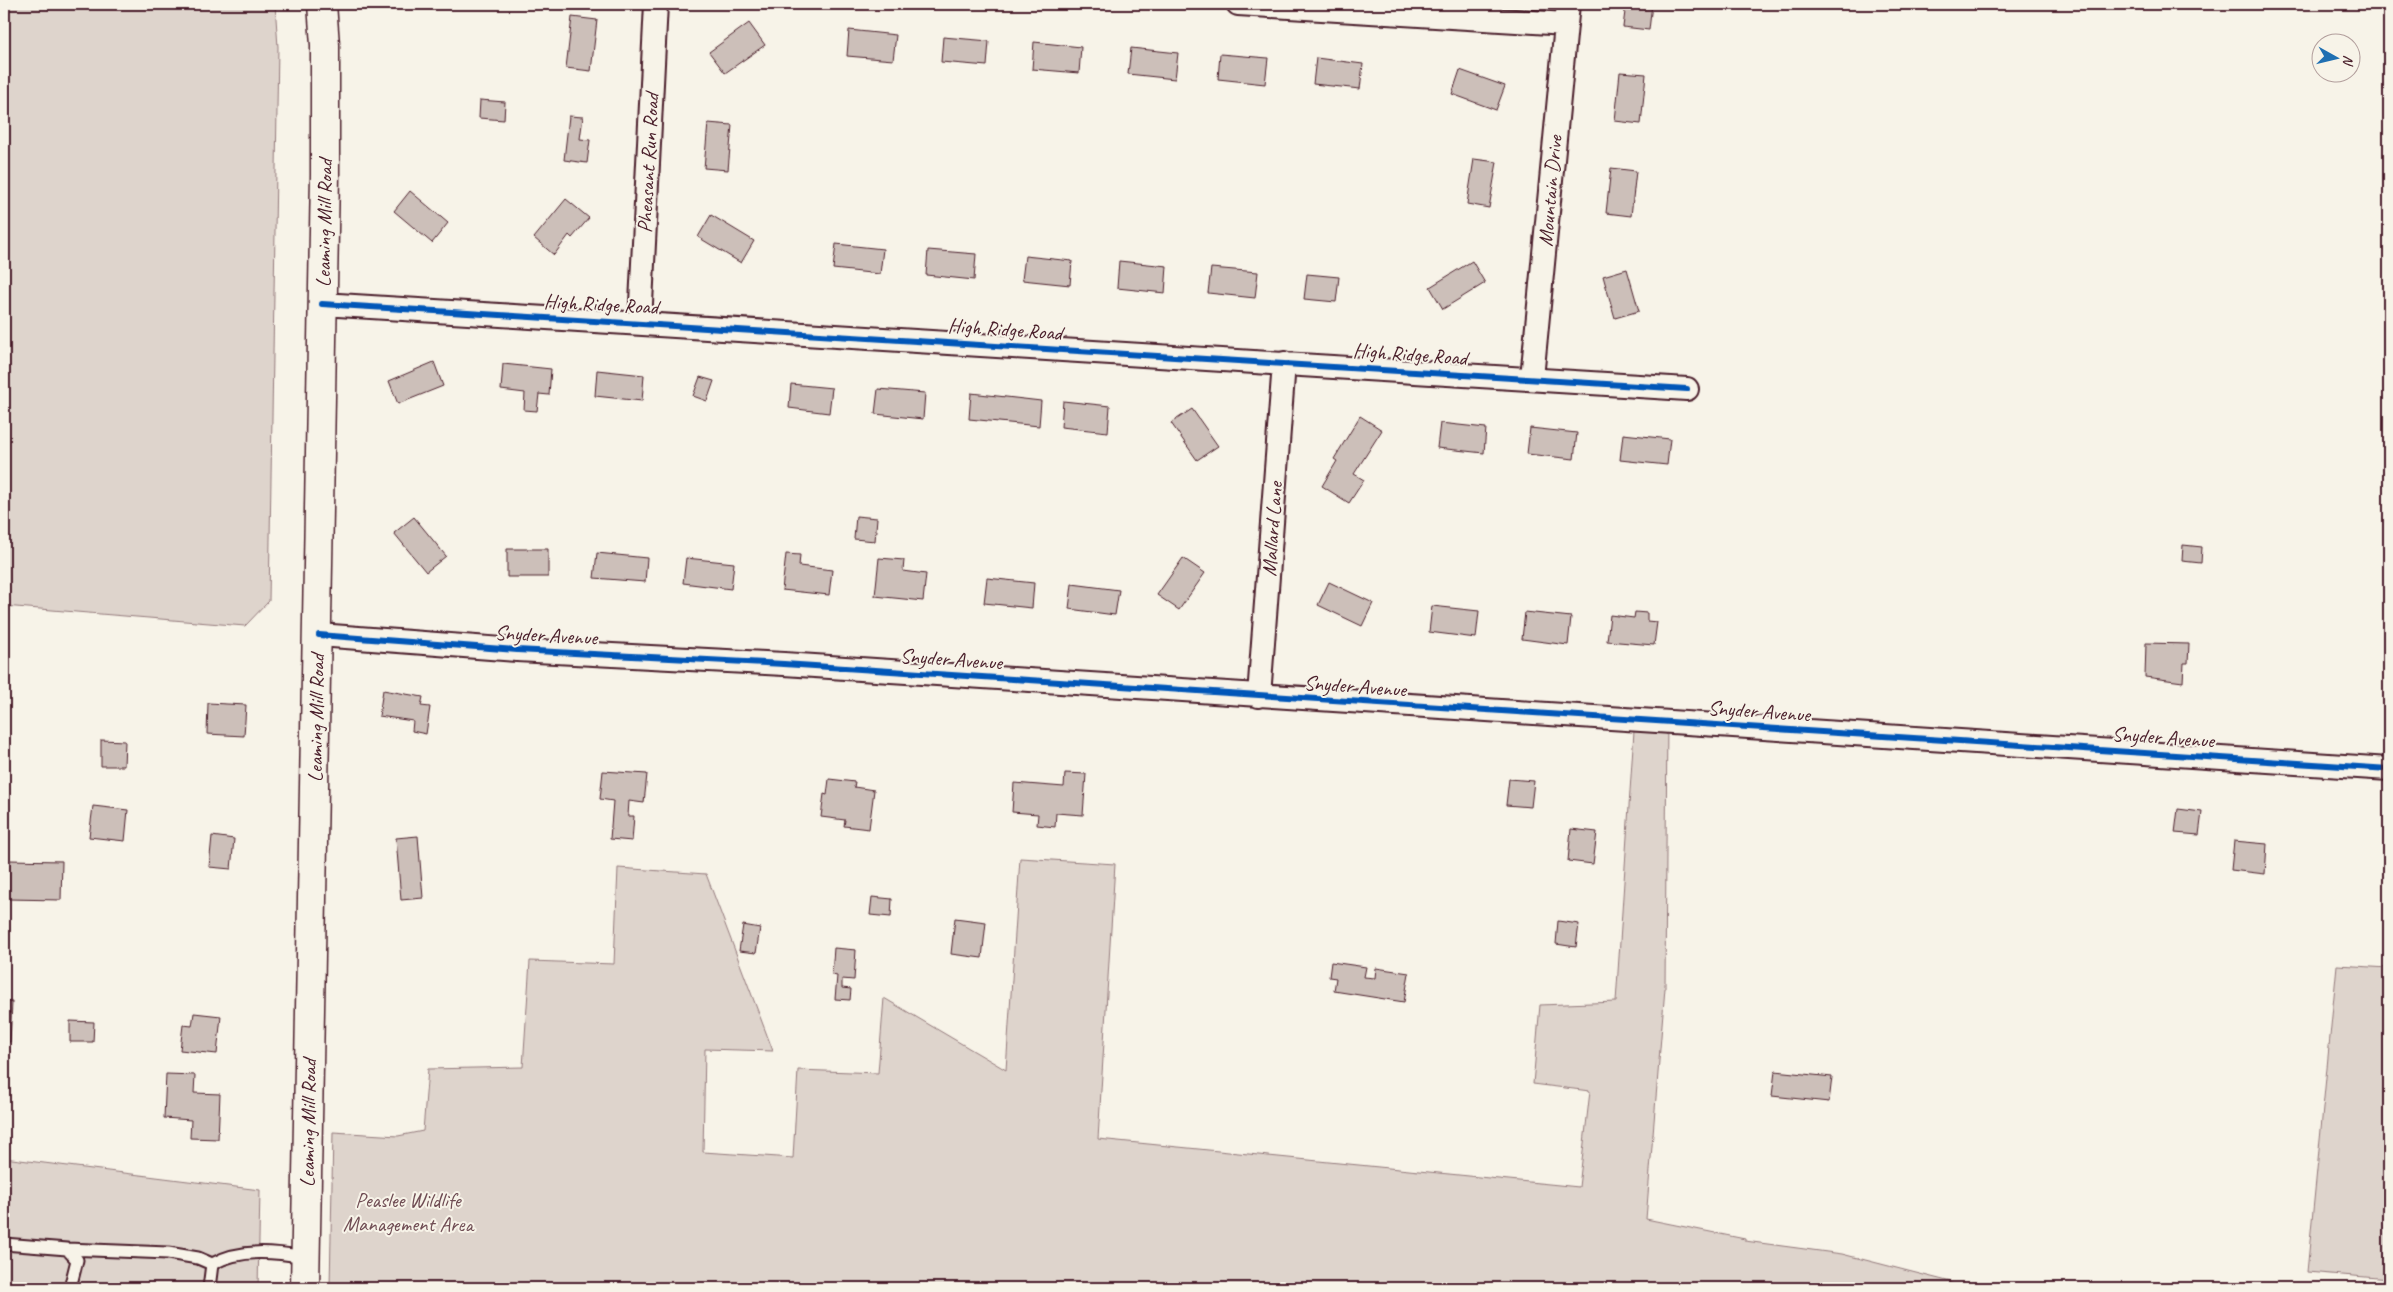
<svg xmlns="http://www.w3.org/2000/svg" width="2393" height="1292" viewBox="0 0 2393 1292" font-family="Caveat,sans-serif">
<style>
.green{fill:#ded4cc;stroke:#947a7c}
.building{fill:#ccbfb9;stroke:#4a1f2b}
.lines{fill:none;stroke-linecap:round;stroke-linejoin:round}
.lane-casing{stroke:#4a1f2b;stroke-width:15}
.street-casing{stroke:#4a1f2b;stroke-width:26}
.secondary-casing{stroke:#4a1f2b;stroke-width:31}
.lane{stroke:#f7f3e8;stroke-width:11}
.street{stroke:#f7f3e8;stroke-width:22}
.secondary{stroke:#f7f3e8;stroke-width:28}
.cycleway-casing{stroke:#f7f3e8;stroke-width:9}
.cycleway{stroke:#0057b8;stroke-width:6}
.labels{text-anchor:middle;stroke-width:4;stroke-linejoin:round;paint-order:stroke}
.street-label{font-size:21px;fill:#4a1f2b;stroke:#f7f3e8}
.park-label{font-size:21px;fill:#6f4c53;stroke:#f7f3e8}
</style>
<rect width="100%" height="100%" fill="#f7f3e8"/>
<filter id="ink" filterUnits="userSpaceOnUse"><feTurbulence type="fractalNoise" baseFrequency=".02" numOctaves="2"/><feDisplacementMap in="SourceGraphic" scale="10" xChannelSelector="R" yChannelSelector="G"/><feConvolveMatrix kernelMatrix="1 2 1 2 8 2 1 2 1" color-interpolation-filters="sRGB"/></filter>
<g filter="url(#ink)">
<path class="green" d="M4,4H275L278,47L269,601L245,626L4,606Z
M1635,716L1667,717L1665,988L1646,1219L1745,1239V1241L1842,1254L1951,1282L1950,1288H330L333,1132L398,1136L423,1131L428,1069L523,1067L530,961L614,964L618,868L706,874L773,1051L705,1049L703,1152L793,1158L798,1070L878,1073L884,998L1006,1070L1020,858L1115,864L1098,1139L1579,1187L1590,1091L1533,1084L1540,1005L1616,1002Z
M2337,965L2389,968V1279L2307,1272Z
M4,1158L260,1190L258,1288H4Z"/>
<path class="building" d="M1626,4H1652L1649,30L1623,27Z
M572,17L597,20L591,71L566,68Z
M749,23L765,45L725,73L709,52Z
M849,30L896,35L893,60L847,56Z
M943,37L989,41L987,66L941,62Z
M1034,42L1081,47L1079,73L1032,69Z
M1131,48L1178,53L1175,79L1128,74Z
M1220,54L1268,58L1265,84L1218,79Z
M1316,58L1363,64L1360,89L1313,84Z
M1460,70L1505,86L1496,110L1452,94Z
M1620,72L1646,74L1641,124L1615,121Z
M480,100L505,102L504,120L479,118Z
M569,116L583,117L580,139L590,140L587,163L564,160Z
M708,123L732,125L728,170L704,168Z
M1474,159L1497,162L1489,208L1467,204Z
M1611,168L1636,171L1631,216L1606,213Z
M410,191L448,223L432,243L394,211Z
M566,199L589,218L572,238L569,235L554,255L534,238Z
M711,215L754,241L741,263L698,237Z
M836,244L883,249L880,274L833,269Z
M928,250L976,254L974,280L926,275Z
M1025,256L1072,261L1070,285L1022,280Z
M1119,261L1167,266L1165,293L1117,288Z
M1472,261L1485,283L1443,309L1430,287Z
M1211,268L1258,272L1255,298L1208,293Z
M1627,269L1639,311L1615,318L1603,276Z
M1307,274L1339,277L1336,302L1304,299Z
M434,362L443,386L398,404L389,381Z
M503,364L551,369L549,395L539,394L537,411L524,410L525,393L501,390Z
M597,370L644,375L642,401L595,396Z
M700,377L714,381L707,401L693,396Z
M791,384L832,388L829,413L789,408Z
M878,389L925,393L923,419L875,414Z
M971,393L1041,401L1039,426L969,419Z
M1063,401L1110,406L1108,432L1061,427Z
M1192,409L1218,446L1197,460L1171,423Z
M1360,416L1382,430L1354,474L1364,480L1349,503L1322,486L1337,461L1334,459Z
M1440,423L1486,428L1484,453L1437,448Z
M1530,428L1577,433L1574,459L1527,454Z
M1623,434L1670,439L1667,465L1620,460Z
M856,516L877,518L875,541L854,539Z
M414,517L446,556L426,572L394,533Z
M2183,545L2202,547L2201,563L2182,561Z
M507,549H548V577H507Z
M597,553L647,558L645,582L594,578Z
M786,554L800,555L799,566L832,570L829,595L782,590Z
M686,558L734,563L731,589L683,583Z
M879,558L904,560L903,571L926,574L923,601L875,596Z
M1183,558L1205,573L1179,610L1157,595Z
M987,578L1034,583L1032,608L984,603Z
M1329,582L1373,603L1362,626L1318,605Z
M1072,584L1119,590L1115,615L1069,609Z
M1432,606L1479,611L1476,638L1429,632Z
M1525,612L1571,617L1568,645L1522,639Z
M1635,612L1647,613V621L1657,622L1654,645L1607,641L1610,615L1634,618Z
M2146,643L2189,644L2188,663H2184L2183,682L2145,677Z
M383,690L423,697L421,706L430,707L426,734L412,731L413,721L379,716Z
M208,703L246,705L244,736L207,734Z
M101,740L125,741L124,766H101Z
M603,771L647,774L644,803L629,801L628,816H634L632,841L610,839L613,801L600,799Z
M1065,773L1086,774L1083,815L1056,813L1055,827L1037,825L1038,814L1012,812L1014,783L1064,787Z
M829,779L855,782L854,787L874,790L869,829L844,826L845,820L821,817L824,794L827,795Z
M1509,779L1534,781L1531,807L1506,805Z
M93,806L128,810L125,841L89,837Z
M2178,809L2202,812L2199,835L2175,833Z
M1571,829L1597,832L1593,864L1568,861Z
M212,836L234,839L231,869L209,867Z
M418,836L423,898L401,900L396,838Z
M2234,841L2267,844L2265,874L2231,870Z
M8,860L62,861L61,900L8,899Z
M872,897L892,899L891,917L870,915Z
M955,918L986,922L982,958L951,954Z
M1558,921L1579,924L1576,947L1556,944Z
M743,925L760,928L756,953L739,951Z
M834,948L856,950L854,980L842,979V988L851,989L850,1000L835,999L837,976L832,975Z
M1331,962L1366,967L1364,977L1375,978L1376,968L1409,973L1404,1002L1334,991L1336,978L1329,977Z
M4,1002H12L10,1042H4Z
M194,1013L221,1016L217,1054L180,1050L183,1025L192,1026Z
M70,1021L94,1022L93,1042H70Z
M1775,1071L1832,1077L1829,1102L1772,1096Z
M166,1074L195,1075L194,1093L220,1094L218,1139L190,1138L191,1120L164,1118Z"/>
<g class="lines">
<defs>
<path id="lane" d="M4,1244L67,1249L77,1260L70,1288
M67,1249L168,1253L198,1258L212,1264
M209,1288L212,1264C241,1248 275,1252 305,1257"/>
<path id="street" d="M1238,4L1566,24
M322,304L1687,389
M640,323L656,4
M1532,378L1568,4
M319,635L517,650L784,664L2389,769
M1259,696L1284,363"/>
<path id="secondary" d="M305,1288L325,175V45L322,4"/>
</defs>
<use href="#lane" class="lane-casing"/>
<use href="#street" class="street-casing"/>
<use href="#secondary" class="secondary-casing"/>
<use href="#lane" class="lane"/>
<use href="#street" class="street"/>
<use href="#secondary" class="secondary"/>
<defs>
<path id="cycleway" d="M322,304L1687,389
M319,635L517,650L784,664L2389,769"/>
</defs>
<use href="#cycleway" class="cycleway-casing"/>
<use href="#cycleway" class="cycleway"/>
</g>
</g>
<g class="labels">
<g class="street-label">
<text transform="translate(648 163) rotate(-87)" y="7">Pheasant Run Road</text>
<text transform="translate(1550 191) rotate(-85)" y="7">Mountain Drive</text>
<text transform="translate(324 223) rotate(-89)" y="7">Leaming Mill Road</text>
<text transform="translate(601 304) rotate(3)" y="7">High Ridge Road</text>
<text transform="translate(1005 329) rotate(4)" y="7">High Ridge Road</text>
<text transform="translate(1410 354) rotate(4)" y="7">High Ridge Road</text>
<text transform="translate(1272 529) rotate(-86)" y="7">Mallard Lane</text>
<text transform="translate(546 635) rotate(3)" y="7">Snyder Avenue</text>
<text transform="translate(951 659) rotate(4)" y="7">Snyder Avenue</text>
<text transform="translate(1355 686) rotate(4)" y="7">Snyder Avenue</text>
<text transform="translate(1759 711) rotate(4)" y="7">Snyder Avenue</text>
<text transform="translate(316 718) rotate(-89)" y="7">Leaming Mill Road</text>
<text transform="translate(2163 737) rotate(4)" y="7">Snyder Avenue</text>
<text transform="translate(308 1123) rotate(-89)" y="7">Leaming Mill Road</text>
</g>
<g class="park-label">
<text x="408" y="1207">Peaslee Wildlife<tspan x="408" dy="24">Management Area</tspan></text>
</g>
</g>
<rect width="2393" height="1292" fill="none" stroke="#f7f3e8" stroke-width="20"/>
<rect x="10" y="10" width="2373" height="1272" fill="none" stroke="#4a1f2b" stroke-width="2" filter="url(#ink)"/>
<g transform="translate(2336 58) rotate(98)"><circle r="24" fill="#f7f3e8" stroke="#b29e9c"/>
<path d="M0-4L9 19L0 12L-9 19Z" fill="#1f6fb2"/>
<text y="-8" font-size="14" font-weight="bold" text-anchor="middle" fill="#4a1f2b">N</text>
</g>
</svg>
